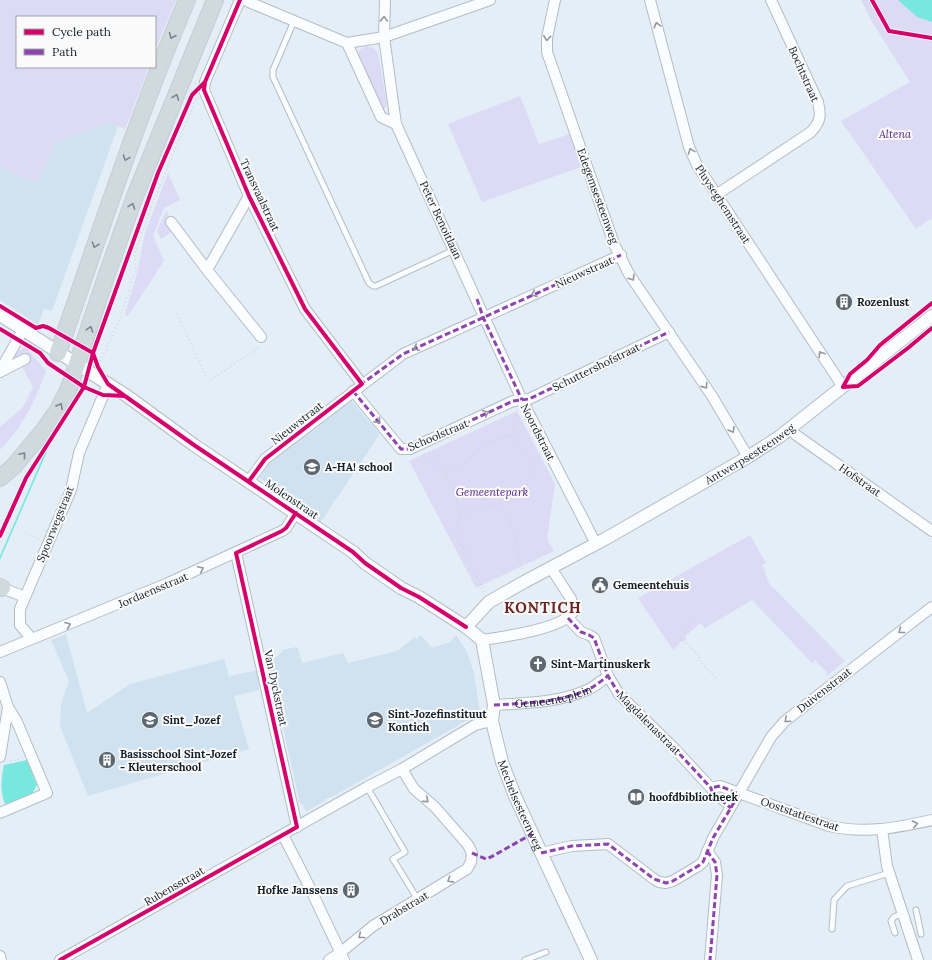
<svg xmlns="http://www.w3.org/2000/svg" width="932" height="960" viewBox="0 0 932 960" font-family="Lora,serif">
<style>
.built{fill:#d0e2f0}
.green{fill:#dddaf6}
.water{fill:#78e8df}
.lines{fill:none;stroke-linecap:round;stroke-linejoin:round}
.service-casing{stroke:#b3bdc6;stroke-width:7}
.pedestrian-casing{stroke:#b3bdc6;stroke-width:9}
.minor-casing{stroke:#b3bdc6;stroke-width:12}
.tertiary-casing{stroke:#b3bdc6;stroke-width:14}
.trunk-casing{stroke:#c6ccd1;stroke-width:18}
.path{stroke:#d0d4d6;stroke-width:1.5;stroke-dasharray:1 3;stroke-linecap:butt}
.service{stroke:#fbfcfe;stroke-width:5}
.pedestrian{stroke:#fbfcfe;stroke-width:7}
.minor{stroke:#fbfcfe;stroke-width:10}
.tertiary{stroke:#fbfcfe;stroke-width:12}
.trunk{stroke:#d0dade;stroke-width:16}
.quiet{stroke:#8e44ad;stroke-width:3;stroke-dasharray:6 3;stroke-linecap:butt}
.cycleway-casing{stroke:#fafafa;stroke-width:6}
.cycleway{stroke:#d6006c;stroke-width:4}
.oneway{stroke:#93999e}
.oneway2{stroke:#7b868c}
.labels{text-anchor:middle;stroke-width:4;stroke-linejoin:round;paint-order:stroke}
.street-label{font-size:11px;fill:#131f28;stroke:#fafafa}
.park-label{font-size:11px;font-style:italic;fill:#501f86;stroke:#fafafa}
.poi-label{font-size:11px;font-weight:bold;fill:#131f28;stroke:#fafafa;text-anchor:start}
.district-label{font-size:15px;font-weight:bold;letter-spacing:1px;fill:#6b2622;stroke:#fafafa}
</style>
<rect width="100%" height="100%" fill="#e4eef7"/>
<path class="built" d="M107,122L118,126L52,311L44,309L38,325L0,300V167L37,182L56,142Z
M350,399L380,434L320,523L260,478L274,456Z
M66,634L87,713L130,684L224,659L229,676L258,670L259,690L234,696L249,749L88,796L60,726L61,704L69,681L51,640Z
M421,635L432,648L450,642L456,635L467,652L474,673L480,713L332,797L325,799V801L307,811L305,810L303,804H300L268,659L279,656V653L282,652V650L296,647L298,648L302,663L343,653L348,663L397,651L415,637L417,639Z"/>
<path class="green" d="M0,0H176L155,50V17H17V67H149L125,129L107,122L56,142L37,182L0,167Z
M861,0H932V218L916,229L841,121L910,82L872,22Z
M365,47C370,46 375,48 378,53L387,104L384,109H382L359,56V50Z
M520,96L539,144L570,134L581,167L482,202L448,124Z
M168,173L180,200L164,208L153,236L164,261L128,316L125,314L137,273L145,233Z
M167,211L170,218L173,231L161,239L157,231L165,213Z
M25,346L46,371C35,401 23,427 0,450V427L23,407L33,387L21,365L28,361L23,354L13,360H11L14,355Z
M517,411L555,484L547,539L554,551L476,588L409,461Z
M750,535L766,563L762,565L766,573L765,574L771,587H773L845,661L827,676L826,671L816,662V659L813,664L752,600L705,628L700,623L685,637L687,639L682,641L673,650L638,598Z"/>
<path class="water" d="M898,0H932V22L917,17Z
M48,445L49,447L0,560V556Z
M27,760L37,785L31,796L5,804C0,792 1,778 4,765Z"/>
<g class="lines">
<defs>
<path id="service" d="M294,21L273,70V77L369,283L373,286H376L454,250
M367,787L405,852L393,859L418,900
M916,910L921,934
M832,929L834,900L847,886L889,873
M895,933L891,921L894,917L903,913
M525,960L546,952"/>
<path id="pedestrian" d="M711,788L712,793L731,808"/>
<g id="minor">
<path d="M240,0L205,82L204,90L249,196L305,309L362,384"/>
<path d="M244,0L347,43L384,37L490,0"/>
<path d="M385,0L384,37L396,124L522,400L596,544"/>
<path d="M555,0L547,38V52L614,244L629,274L712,396L748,457"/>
<path d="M650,0L689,147L697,165L843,387"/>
<path d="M347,43L381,117L396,124"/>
<path d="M716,195L811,132C821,121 821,116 818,102L771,0"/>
<path d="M249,196L207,270L261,337"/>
<path d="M171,222L207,270"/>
<path d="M0,371L23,330"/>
<path d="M0,372L25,359"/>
<path d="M353,391L401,449H410L513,401L529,399L669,332"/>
<path d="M790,429L796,435L932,531"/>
<path d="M249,481L265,459L403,354L621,255"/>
<path d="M236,553L297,827"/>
<path d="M2,588L25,597"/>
<path d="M568,618L581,632L589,635L594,638L608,676L619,694L675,749L711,788L720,786L829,826C866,834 896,828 932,820"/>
<path d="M32,639L20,625V609L71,490L79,453L108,384"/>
<path d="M482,640C503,637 562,629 573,612L571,599L551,568"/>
<path d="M0,652L166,584L282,531L286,528L296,513"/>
<path d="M0,682L8,707L17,722L47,793L0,813"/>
<path id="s1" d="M494,705C525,703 558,703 587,690C594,687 601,681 608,676"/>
<path d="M0,757L8,707"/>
<path d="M882,829L887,866L918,960"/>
<path d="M283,835L309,886L344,960"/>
<path d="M707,851L715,862L717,875L710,960"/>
<path d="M541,853L572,846L608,844L654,879L659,882L666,883L673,881L698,866L703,862L713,838L771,737L785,721L932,607"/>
<path d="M0,956L1,960"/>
<path d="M60,960L367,787L402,769L475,725L492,721"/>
<path d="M329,960L340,953L373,926L467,869L471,862L472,853L468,845L435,807L414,789L402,769"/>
</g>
<g id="tertiary">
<path id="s2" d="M0,315L127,396L194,445L353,552L365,563L401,588L419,597L466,627L482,640L494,705L492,721L502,762L515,796L537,844L591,960"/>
<path id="s3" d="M466,627L489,602L524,582L605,539L748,457L779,437L932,316"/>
</g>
<path id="trunk" d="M58,353C99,235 138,115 187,0
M0,478L13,467L44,430L58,410L69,388L106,277L135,196L215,0
M0,587L2,588"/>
</defs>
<use href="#service" class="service-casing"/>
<use href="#pedestrian" class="pedestrian-casing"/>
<use href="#minor" class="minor-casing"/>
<use href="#tertiary" class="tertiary-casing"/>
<use href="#trunk" class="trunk-casing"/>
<path class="path" d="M177,314L207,378
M99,365L118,323L126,299L129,292L132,277L135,273L136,268L135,252L152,205L196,99
M211,380L259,347
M511,435L517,413
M424,454L445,475L463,465L482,445L511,435
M445,475L455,493
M460,515L495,504L526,490L531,460L511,435
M26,533L39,539
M484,592L455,531L460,515L455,493L473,494L495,504L508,517L516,540L522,571
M695,621L679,636L700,657L698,659L717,679
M10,761L22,758"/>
<use href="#service" class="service"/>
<use href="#pedestrian" class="pedestrian"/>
<use href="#minor" class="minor"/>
<use href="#tertiary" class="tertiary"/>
<use href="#trunk" class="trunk"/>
<path class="quiet" d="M477,299L483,317L522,400
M360,385L403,354L621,255
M353,391L401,449H410L513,401L529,399L669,332
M568,618L581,632L589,635L594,638L608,676L619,694L675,749L711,788L712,793L731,808
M494,705C525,703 558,703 587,690C594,687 601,681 608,676
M707,851L715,862L717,875L710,960
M472,853L486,859L491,857L532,834
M541,853L572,846L608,844L654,879L666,883L673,881L698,866L703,862L713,838L739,794L720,786L711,788"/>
<defs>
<path id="cycleway" d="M240,0L205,82L204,90L249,196L305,309L362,384L265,459L249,481
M872,0L889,31L932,38
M0,306L36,328L43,326L49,328L93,353L98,367L108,384L194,445L353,552L365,563L401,588L419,597L466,627
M0,329L40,353L48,363L84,387L103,395L125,396
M843,387L850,374L867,360L880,345L932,303
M843,387L858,386L908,348L932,328
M0,536L26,478L84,387L93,353L158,173L192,95L205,82
M60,960L297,827L236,553L282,531L286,528L296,513"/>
</defs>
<use href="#cycleway" class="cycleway-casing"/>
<use href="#cycleway" class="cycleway"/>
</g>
<defs><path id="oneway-chevron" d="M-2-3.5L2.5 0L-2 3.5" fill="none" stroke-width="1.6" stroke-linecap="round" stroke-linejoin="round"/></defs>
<g class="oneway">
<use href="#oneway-chevron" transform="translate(384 19) rotate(-88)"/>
<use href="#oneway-chevron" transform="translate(657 25) rotate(-105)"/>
<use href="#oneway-chevron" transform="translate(547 38) rotate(96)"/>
<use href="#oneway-chevron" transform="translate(691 151) rotate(-111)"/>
<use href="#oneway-chevron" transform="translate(632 278) rotate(57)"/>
<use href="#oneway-chevron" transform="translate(534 294) rotate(156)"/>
<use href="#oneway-chevron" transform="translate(416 348) rotate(155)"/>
<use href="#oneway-chevron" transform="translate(821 354) rotate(-123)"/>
<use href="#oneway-chevron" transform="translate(705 386) rotate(55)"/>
<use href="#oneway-chevron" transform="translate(486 413) rotate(-25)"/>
<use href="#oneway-chevron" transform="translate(378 421) rotate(51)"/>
<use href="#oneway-chevron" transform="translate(732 430) rotate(59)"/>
<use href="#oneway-chevron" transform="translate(201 569) rotate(-25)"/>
<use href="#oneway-chevron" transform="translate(68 625) rotate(-22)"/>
<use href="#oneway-chevron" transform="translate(901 631) rotate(142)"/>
<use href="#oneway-chevron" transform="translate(787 720) rotate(138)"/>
<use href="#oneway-chevron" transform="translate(426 800) rotate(41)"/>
<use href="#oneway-chevron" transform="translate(915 824) rotate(-12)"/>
<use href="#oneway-chevron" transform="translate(450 880) rotate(148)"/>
<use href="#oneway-chevron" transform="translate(361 936) rotate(141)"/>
</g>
<g class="oneway2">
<use href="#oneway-chevron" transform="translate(172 36) rotate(113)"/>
<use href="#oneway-chevron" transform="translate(176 97) rotate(-68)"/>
<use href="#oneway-chevron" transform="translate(126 158) rotate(110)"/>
<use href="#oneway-chevron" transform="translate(132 206) rotate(-70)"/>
<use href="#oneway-chevron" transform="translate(95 245) rotate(109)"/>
<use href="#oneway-chevron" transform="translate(90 329) rotate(-72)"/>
<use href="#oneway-chevron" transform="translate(60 406) rotate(-61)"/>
<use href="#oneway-chevron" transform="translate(23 455) rotate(-50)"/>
</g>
<defs>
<symbol id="building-disc" viewBox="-11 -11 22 22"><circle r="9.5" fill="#5c6770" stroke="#fafafa"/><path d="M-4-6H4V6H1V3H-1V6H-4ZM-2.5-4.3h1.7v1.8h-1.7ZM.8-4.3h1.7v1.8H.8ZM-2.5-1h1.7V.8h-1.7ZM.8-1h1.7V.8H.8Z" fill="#fff"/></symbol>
<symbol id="school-disc" viewBox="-11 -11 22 22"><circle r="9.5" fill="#5c6770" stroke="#fafafa"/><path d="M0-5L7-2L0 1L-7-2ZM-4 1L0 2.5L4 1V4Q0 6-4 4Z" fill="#fff"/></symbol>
<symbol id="civic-disc" viewBox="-11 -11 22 22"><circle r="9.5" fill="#5c6770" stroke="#fafafa"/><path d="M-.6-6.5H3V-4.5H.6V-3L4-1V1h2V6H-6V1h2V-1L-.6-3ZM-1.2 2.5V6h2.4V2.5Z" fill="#fff"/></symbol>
<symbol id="church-disc" viewBox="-11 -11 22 22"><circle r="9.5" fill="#5c6770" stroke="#fafafa"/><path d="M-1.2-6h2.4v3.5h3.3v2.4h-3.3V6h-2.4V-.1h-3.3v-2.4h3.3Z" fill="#fff"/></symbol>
<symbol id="library-disc" viewBox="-11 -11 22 22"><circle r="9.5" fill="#5c6770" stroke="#fafafa"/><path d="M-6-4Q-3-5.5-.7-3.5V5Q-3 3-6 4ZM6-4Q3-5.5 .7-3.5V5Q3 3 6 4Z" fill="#fff"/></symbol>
</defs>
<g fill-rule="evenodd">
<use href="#building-disc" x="834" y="292" width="20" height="20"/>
<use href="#school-disc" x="302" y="457" width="20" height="20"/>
<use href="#civic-disc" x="590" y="575" width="20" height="20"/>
<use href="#church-disc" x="528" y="654" width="20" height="20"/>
<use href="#school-disc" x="140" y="710" width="20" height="20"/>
<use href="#school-disc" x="365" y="710" width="20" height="20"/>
<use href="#building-disc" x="97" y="750" width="20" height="20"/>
<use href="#library-disc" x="626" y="787" width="20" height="20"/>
<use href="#building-disc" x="341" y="880" width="20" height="20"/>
</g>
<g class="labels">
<g class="street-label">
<text transform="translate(804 74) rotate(66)" y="4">Bochtstraat</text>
<text transform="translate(260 195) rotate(65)" y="4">Transvaalstraat</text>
<text transform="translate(598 196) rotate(70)" y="4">Edegemsesteenweg</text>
<text transform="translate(723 204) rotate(57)" y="4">Pluyseghemstraat</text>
<text transform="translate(441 220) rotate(65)" y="4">Peter Benoitlaan</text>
<text transform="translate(584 272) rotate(-24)" y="4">Nieuwstraat</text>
<text transform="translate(596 367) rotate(-26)" y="4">Schuttershofstraat</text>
<text transform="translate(297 423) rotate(-38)" y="4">Nieuwstraat</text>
<text transform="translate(538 432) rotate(63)" y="4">Noordstraat</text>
<text transform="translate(438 435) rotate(-23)" y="4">Schoolstraat</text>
<text dy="4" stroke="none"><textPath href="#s3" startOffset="334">Antwerpsesteenweg</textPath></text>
<text transform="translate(860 480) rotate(35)" y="4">Hofstraat</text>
<text transform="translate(292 499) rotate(34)" y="4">Molenstraat</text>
<text transform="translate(55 524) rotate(-68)" y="4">Spoorwegstraat</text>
<text transform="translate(153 590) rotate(-23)" y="4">Jordaensstraat</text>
<text transform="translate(276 688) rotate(78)" y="4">Van Dyckstraat</text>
<text transform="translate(824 690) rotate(-38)" y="4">Duivenstraat</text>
<text dy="4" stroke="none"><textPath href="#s1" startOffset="60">Gemeenteplein</textPath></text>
<text transform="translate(649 723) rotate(45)" y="4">Magdalenastraat</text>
<text dy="4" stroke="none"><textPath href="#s2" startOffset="753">Mechelsesteenweg</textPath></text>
<text transform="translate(800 814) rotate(19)" y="4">Ooststatiestraat</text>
<text transform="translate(174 886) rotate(-30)" y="4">Rubensstraat</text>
<text transform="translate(404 908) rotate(-31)" y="4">Drabstraat</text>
</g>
<g class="park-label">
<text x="895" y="138">Altena</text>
<text x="492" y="496">Gemeentepark</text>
</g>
<g class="poi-label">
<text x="857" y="306">Rozenlust</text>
<text x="325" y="471">A-HA! school</text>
<text x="613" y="589">Gemeentehuis</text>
<text x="551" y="668">Sint-Martinuskerk</text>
<text x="388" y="718">Sint-Jozefinstituut<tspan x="388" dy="13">Kontich</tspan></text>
<text x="163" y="724">Sint_Jozef</text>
<text x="120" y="758">Basisschool Sint-Jozef<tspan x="120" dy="13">- Kleuterschool</tspan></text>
<text x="649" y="801">hoofdbibliotheek</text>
<text x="338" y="894" text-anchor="end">Hofke Janssens</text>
</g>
<g class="district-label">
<text x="543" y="613">KONTICH</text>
</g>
</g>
<rect x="16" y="16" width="140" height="52" fill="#fafafa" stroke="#9ea2a6"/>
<rect x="24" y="29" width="20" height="6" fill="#d6006c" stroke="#9ea2a6"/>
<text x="52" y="36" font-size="12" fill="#131f28">Cycle path</text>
<rect x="24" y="49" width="20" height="6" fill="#8e44ad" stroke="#9ea2a6"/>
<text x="52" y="56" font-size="12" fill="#131f28">Path</text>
</svg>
